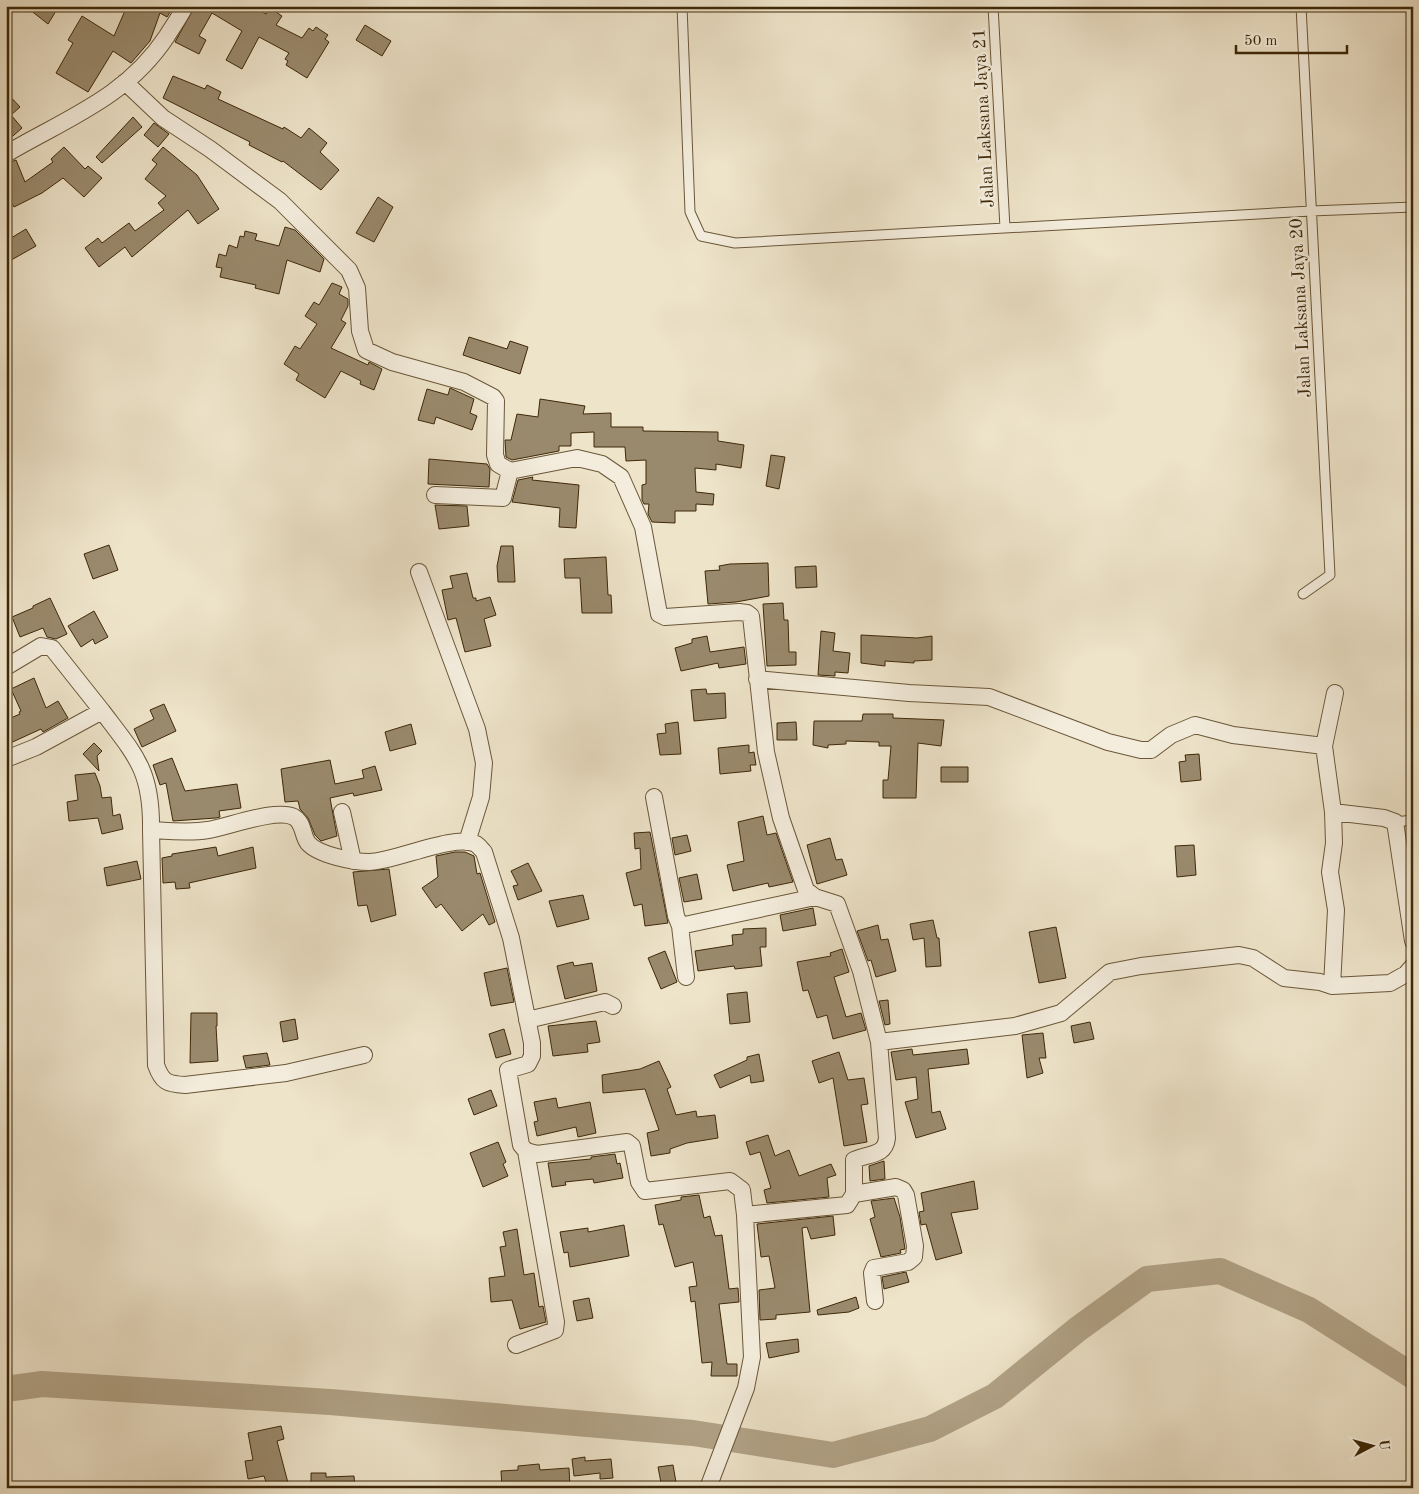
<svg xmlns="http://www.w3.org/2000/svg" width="1419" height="1494" viewBox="0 0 1419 1494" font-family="'Old Standard TT',serif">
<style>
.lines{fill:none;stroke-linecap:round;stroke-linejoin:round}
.river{stroke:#b2a488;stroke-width:26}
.building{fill:#9a8a6d;stroke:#3e2808}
.lane-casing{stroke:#6a5738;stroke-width:11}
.street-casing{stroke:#6a5738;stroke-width:18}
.lane{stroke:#f4eddd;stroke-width:9}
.street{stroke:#f4eddd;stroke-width:16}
.labels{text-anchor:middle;stroke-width:5;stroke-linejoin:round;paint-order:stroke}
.street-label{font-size:18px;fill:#3e2808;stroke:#f4eddd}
</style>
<rect width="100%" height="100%" fill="#eee4ca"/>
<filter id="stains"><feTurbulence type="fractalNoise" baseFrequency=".004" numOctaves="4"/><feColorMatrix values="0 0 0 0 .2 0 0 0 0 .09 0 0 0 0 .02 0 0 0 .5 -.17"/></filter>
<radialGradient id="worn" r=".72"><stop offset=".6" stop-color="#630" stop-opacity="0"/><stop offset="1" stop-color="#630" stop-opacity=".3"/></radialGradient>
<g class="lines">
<path class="river" d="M6,1389L42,1384L330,1402L693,1433L833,1455L930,1429L995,1396L1078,1329L1147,1279L1220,1271L1309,1310L1413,1376"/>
</g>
<path class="building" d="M25,6H59L48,24Z
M127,6H174L167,17L160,13L150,41L131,63L113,51L88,92L56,73L73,43L68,40L82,16L114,36Z
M195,6H252L266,14L270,8L282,16L276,25L302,38L309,28L313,31L316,27L328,35L325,39L329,42L307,78L286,65L288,61L285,59L289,53L259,37L242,69L226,60L242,31L212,13L199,36L206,40L199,54L175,42Z
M365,25L391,41L382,56L356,40Z
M173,76L205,89L207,85L221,92L218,99L283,129L284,127L301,138L309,128L327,143L320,152L339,170L321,190L283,161L282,162L249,145L250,142L163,98Z
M6,92L20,107L11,115L22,128L6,142Z
M133,117L142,127L102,163L96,157Z
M154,123L169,134L158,147L144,135Z
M64,147L85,169L88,166L102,178L84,197L63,178L42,193L14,207L6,193V164L16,160L25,182L53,162L51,159Z
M163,147L197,175L219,209L198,224L188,210L132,257L125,247L99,267L85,248L98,238L102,243L129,223L135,231L164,210L158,203L166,196L145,179L157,164L152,160Z
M378,197L393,207L374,242L356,233Z
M285,227L295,230L324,259L320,272L287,260L279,294L255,288L256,285L220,277L222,268L216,267L219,254L226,256L229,245L237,248L240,236L244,237L245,231L257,234L255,240L279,246Z
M26,229L36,246L6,263V241Z
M332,283L342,287L339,294L348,299V306L341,320L346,323L331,348L368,365L369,362L382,369L374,390L360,384L361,381L341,371L325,398L296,380L299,374L284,364L295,346L300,349L317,324L305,316L314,302L319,305Z
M469,337L507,349L510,341L528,347L520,374L463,355Z
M450,388L474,399L470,413L477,416L472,430L436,417L434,424L418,420L427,389L448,395Z
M540,399L585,406L583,414L611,413V427H643V431L718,432V441L744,445L741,468L716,464V470L695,468L696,492L714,494L713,505L696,504V511H675V523L652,522L648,514L649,504H644L642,500V485L646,484V460L626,461L625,447H594V432L571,433V446H559V451L512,460L506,457L505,440H511L517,414L538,417Z
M771,455L785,457L779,489L766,486Z
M429,459L487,464L490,469L489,487L428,484Z
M533,477L532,480L579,485L576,528L559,527L560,508L512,502L518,480Z
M435,505L467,506L469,526L439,529Z
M109,545L118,570L93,579L84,554Z
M501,546H513L515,582H498L497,566Z
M606,557L608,595H611L612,613H582L580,578H565L564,559Z
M768,563L769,596L736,602L708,604L705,571L720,570L719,566L730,564Z
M816,566L817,587L796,588L795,567Z
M467,573L473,598H476V601L490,597L496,615L484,619L491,646L465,652L456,618L448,620L442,590L453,588L450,576Z
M50,598L67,634L56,639L47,637L43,628L20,637L12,617L33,608V606Z
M783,603L784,620H788L789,652H796V665L767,666L763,604Z
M94,611L108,637L95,644L93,639L81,647L68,626Z
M821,631L835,633L833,651L850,653L848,673L835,672V676L818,675Z
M861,635L917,638L932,636V660L914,661V663L885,661V666L861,663Z
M707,636L710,652L744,647L746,664L719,668L718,663L681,671L675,648L692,643V639Z
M34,678L46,708L58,701L68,718L43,732L41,729L6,745V720L20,714L19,712L21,711L11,689Z
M706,689L707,694L725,693L726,718L694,721L691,690Z
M164,704L176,731L142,747L134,729L154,719L150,710Z
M863,714H893V718L944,720L941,746L918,743L916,798H883V780H888L891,746H879V742L846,741V744L828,745V748L813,745L814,721H862Z
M678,722L681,754L660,755L657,734L666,733L665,724Z
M796,722L797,740H777V723Z
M411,724L416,744L390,751L385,732Z
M94,743L102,751L97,756L99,771L83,754Z
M749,745V753L754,752L756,765H750L751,771L720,774L718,748Z
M1199,754L1201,780L1181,782L1179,762L1186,761L1185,755Z
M172,758L185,791L237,784L241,808L219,811L220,817L216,818L173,821L166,783L160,785L153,765Z
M330,760L335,784L364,778L362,770L375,766L382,790L354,796L353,793L330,798L337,836L321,841L315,835L308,818L300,809L298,801L285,802L281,769Z
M941,767H968V782H941Z
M95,773L100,786L102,798L111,797L113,816L120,814L123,829L102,834L98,818L69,821L67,802L78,800L75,775Z
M763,816L767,835L776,833L793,882L769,887L768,883L733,891L727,865L744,861L738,822Z
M650,832L668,923L645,926L642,904L634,906L626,873L641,869L640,848L635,849L634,833Z
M687,835L691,851L675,855L672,838Z
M830,838L836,860L842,859L847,875L817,884L807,845Z
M1194,845L1196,875L1177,877L1175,846Z
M216,847L218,856L253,847L256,868L189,883L190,888L176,889L175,882L163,883L162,858L172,856V854Z
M455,852H465L474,856L477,874L480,873L495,922L489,925L483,914L462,931L441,904L436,908L422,888L438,877L436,856Z
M137,861L141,879L107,886L104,868Z
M528,863L542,891L518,900L513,886L518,885L511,871Z
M389,869L396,915L371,922L367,905L358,906L353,872Z
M697,874L702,899L684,902L679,878Z
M583,895L589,919L557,927L549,901Z
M813,908L816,925L783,931L780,915Z
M933,920L937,938H939L941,966L926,967L924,938L913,940L910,924Z
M878,925L881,940L888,939L896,971L876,977L871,960L868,961L857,931Z
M1056,927L1066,978L1039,983L1029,932Z
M766,928V947H760L762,966L735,969L734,966L698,971L695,951L733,945L732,935L743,934V929Z
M842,949L849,972L834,977L846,1017L861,1013L866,1030L833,1039L827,1015L817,1018L808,990L803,991L797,962L831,956L830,953Z
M665,951L677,982L661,989L648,958Z
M573,962L574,966L592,963L597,991L565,999L557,966Z
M507,968L514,1002L491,1006L484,973Z
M747,992L750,1022L730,1024L727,994Z
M888,1000L890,1024L885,1025L879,1001Z
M191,1013H217V1026H216L218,1061L190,1063Z
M295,1019L298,1039L283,1042L280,1022Z
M596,1021L600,1042L587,1044L588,1052L553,1056L548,1026Z
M1090,1022L1094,1039L1074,1043L1071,1026Z
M504,1029L511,1054L496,1058L489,1034Z
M1043,1033L1046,1058H1039L1043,1073L1027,1078L1022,1035Z
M912,1049L913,1055L967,1049L969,1064L928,1069L932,1113L940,1111L946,1129L916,1138L905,1102L918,1099L916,1077L896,1080L891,1052Z
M839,1052L848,1080L864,1078L868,1104L861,1105L867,1142L844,1146L833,1078L819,1083L812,1061Z
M267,1053L270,1065L246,1068L243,1056Z
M759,1054L764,1081L751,1083L750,1075L720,1088L714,1075L747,1060V1057Z
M659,1061L671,1087L667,1089L676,1115L696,1111L697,1117L715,1115L718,1138L687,1143L670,1149V1153L651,1156L647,1133L659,1130L645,1089L603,1093L602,1075L640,1069Z
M491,1090L497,1106L474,1115L468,1099Z
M556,1098L558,1108L590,1102L596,1133L578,1137L576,1127L537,1136L534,1122L538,1121L534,1102Z
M768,1135L775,1156L789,1150L799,1176L831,1164L836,1175L827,1178L829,1197L767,1203L764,1190L771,1188L760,1152L750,1155L746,1142Z
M498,1142L506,1162L503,1164L508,1176L483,1187L470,1153Z
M615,1154L617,1164L620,1163L623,1178L594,1183L593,1179L565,1182L566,1185L552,1187L548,1163L591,1159V1157Z
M884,1161L885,1179L870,1181L869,1166Z
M974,1181L978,1209L951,1213L962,1253L936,1260L926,1224L921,1225L919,1212L924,1211L921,1193Z
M699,1195L704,1218L710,1216L715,1236L722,1235L729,1289L738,1288L739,1302L719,1304L727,1364H737V1376H711L712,1362L702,1363L695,1301L691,1302L689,1287L697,1286L693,1262L675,1267L663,1224L659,1225L655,1205L681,1200V1197Z
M894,1198L900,1217L905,1249L900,1250L901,1253L881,1257L870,1219L875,1217L871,1201Z
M833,1216L835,1235L811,1239L807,1227L802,1228L810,1312L776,1315V1319L760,1320L759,1290L775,1288L769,1256L761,1257L757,1224Z
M624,1225L629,1256L570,1267L568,1252L564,1253L560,1232L588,1228V1232Z
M517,1229L524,1275L534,1273L539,1307L543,1306L546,1322L520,1329L512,1300L491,1302L489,1278L505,1276L500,1247L506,1246L503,1232Z
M906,1272L909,1282L884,1289L882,1277Z
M856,1297L859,1308L849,1312L818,1315L817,1310Z
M589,1298L593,1318L577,1321L573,1301Z
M798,1339L799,1352L769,1358L766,1343Z
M281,1426L284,1439L277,1441L288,1483L268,1488L264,1476L248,1479L245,1461L253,1460L248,1433Z
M585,1457V1461L611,1459L613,1478L600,1479V1473L574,1476L572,1459Z
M539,1464L540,1470L569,1468L570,1488H502L501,1471L518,1470V1466Z
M673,1465L677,1488H662L658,1467Z
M311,1473H326V1477L354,1476L355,1488H311Z"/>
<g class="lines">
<defs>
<path id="lane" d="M682,6L690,212L701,236L735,243L1311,211L1413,207
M993,6L1005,228
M1301,6L1330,575L1303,594
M1395,822L1413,820"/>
<path id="street" d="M125,82L163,118L210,149L280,201L349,270L357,288L360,331L366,350L392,362L464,382L493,397L496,401L495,455L498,464L510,471L577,458L602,464L621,477L643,527L659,614L665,617L739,612L747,613L751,616L766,752L781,818L806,890L815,897L837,904L861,971L879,1042L887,1138C885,1157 868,1153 854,1160V1194L847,1205L745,1215L752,1357L746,1388L708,1488
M6,154C67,118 126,98 167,36C173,26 180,17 185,6
M435,495L503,498L510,471
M419,572L477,729L484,763L481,797L467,842
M6,667L41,646L52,648L102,711
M757,679L909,693L989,697L1108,742L1141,750H1151L1171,735L1195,725L1233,735L1324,746
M6,759L36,747L102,711C136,756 152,771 151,830C170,831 190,833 208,830C228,827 276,808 294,817C304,823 302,835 308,843C318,855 354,862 369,862C394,862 455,833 476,844C479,846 482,850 484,852L511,938L532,1043V1056L528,1064L508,1070L521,1145L526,1151L537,1154L627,1142L632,1146L639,1182L645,1191L730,1181L742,1190L745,1215
M654,797L676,916L680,926L686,977
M342,812L353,861
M1333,812L1384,818L1395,822L1413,941
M151,830L156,1065C162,1082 167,1084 185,1085L286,1073L364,1055
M680,926L815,897
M1332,986L1336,910L1330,872L1334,843L1333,812L1324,746L1335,693
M527,1020L605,1002L613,1006
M879,1042L1015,1026L1061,1013L1110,972L1141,966L1239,955L1253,958L1284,978L1320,982L1332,986L1390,983L1406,974L1413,966
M854,1194L896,1187L903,1190L906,1195L915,1246L914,1257L908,1262L874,1268L872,1273L875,1301
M516,1345L555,1330L556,1322L526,1151"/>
</defs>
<use href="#lane" class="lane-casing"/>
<use href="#street" class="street-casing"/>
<use href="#lane" class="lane"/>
<use href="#street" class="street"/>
</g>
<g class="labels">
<g class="street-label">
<text transform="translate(983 118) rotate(-93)" y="6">Jalan Laksana Jaya 21</text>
<text transform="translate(1300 308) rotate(-93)" y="6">Jalan Laksana Jaya 20</text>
</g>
</g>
<rect width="1419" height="1494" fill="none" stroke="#eee4ca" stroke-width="25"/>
<rect x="8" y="8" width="1404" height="1479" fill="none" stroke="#3e2808" stroke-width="2.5"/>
<rect x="12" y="12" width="1394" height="1469" fill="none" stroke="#3e2808"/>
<g transform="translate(1372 1446) rotate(84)" stroke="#f4eddd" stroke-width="4" paint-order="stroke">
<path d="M0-4L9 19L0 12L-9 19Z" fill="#3e2808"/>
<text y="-8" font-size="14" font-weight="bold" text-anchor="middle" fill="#3e2808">U</text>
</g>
<path d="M1236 45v8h111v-8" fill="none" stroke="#3e2808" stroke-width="2.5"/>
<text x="1244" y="45" font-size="15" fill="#3e2808" stroke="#f4eddd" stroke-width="4" paint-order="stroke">50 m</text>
<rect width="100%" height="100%" filter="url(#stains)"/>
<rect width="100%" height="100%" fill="url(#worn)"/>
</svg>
